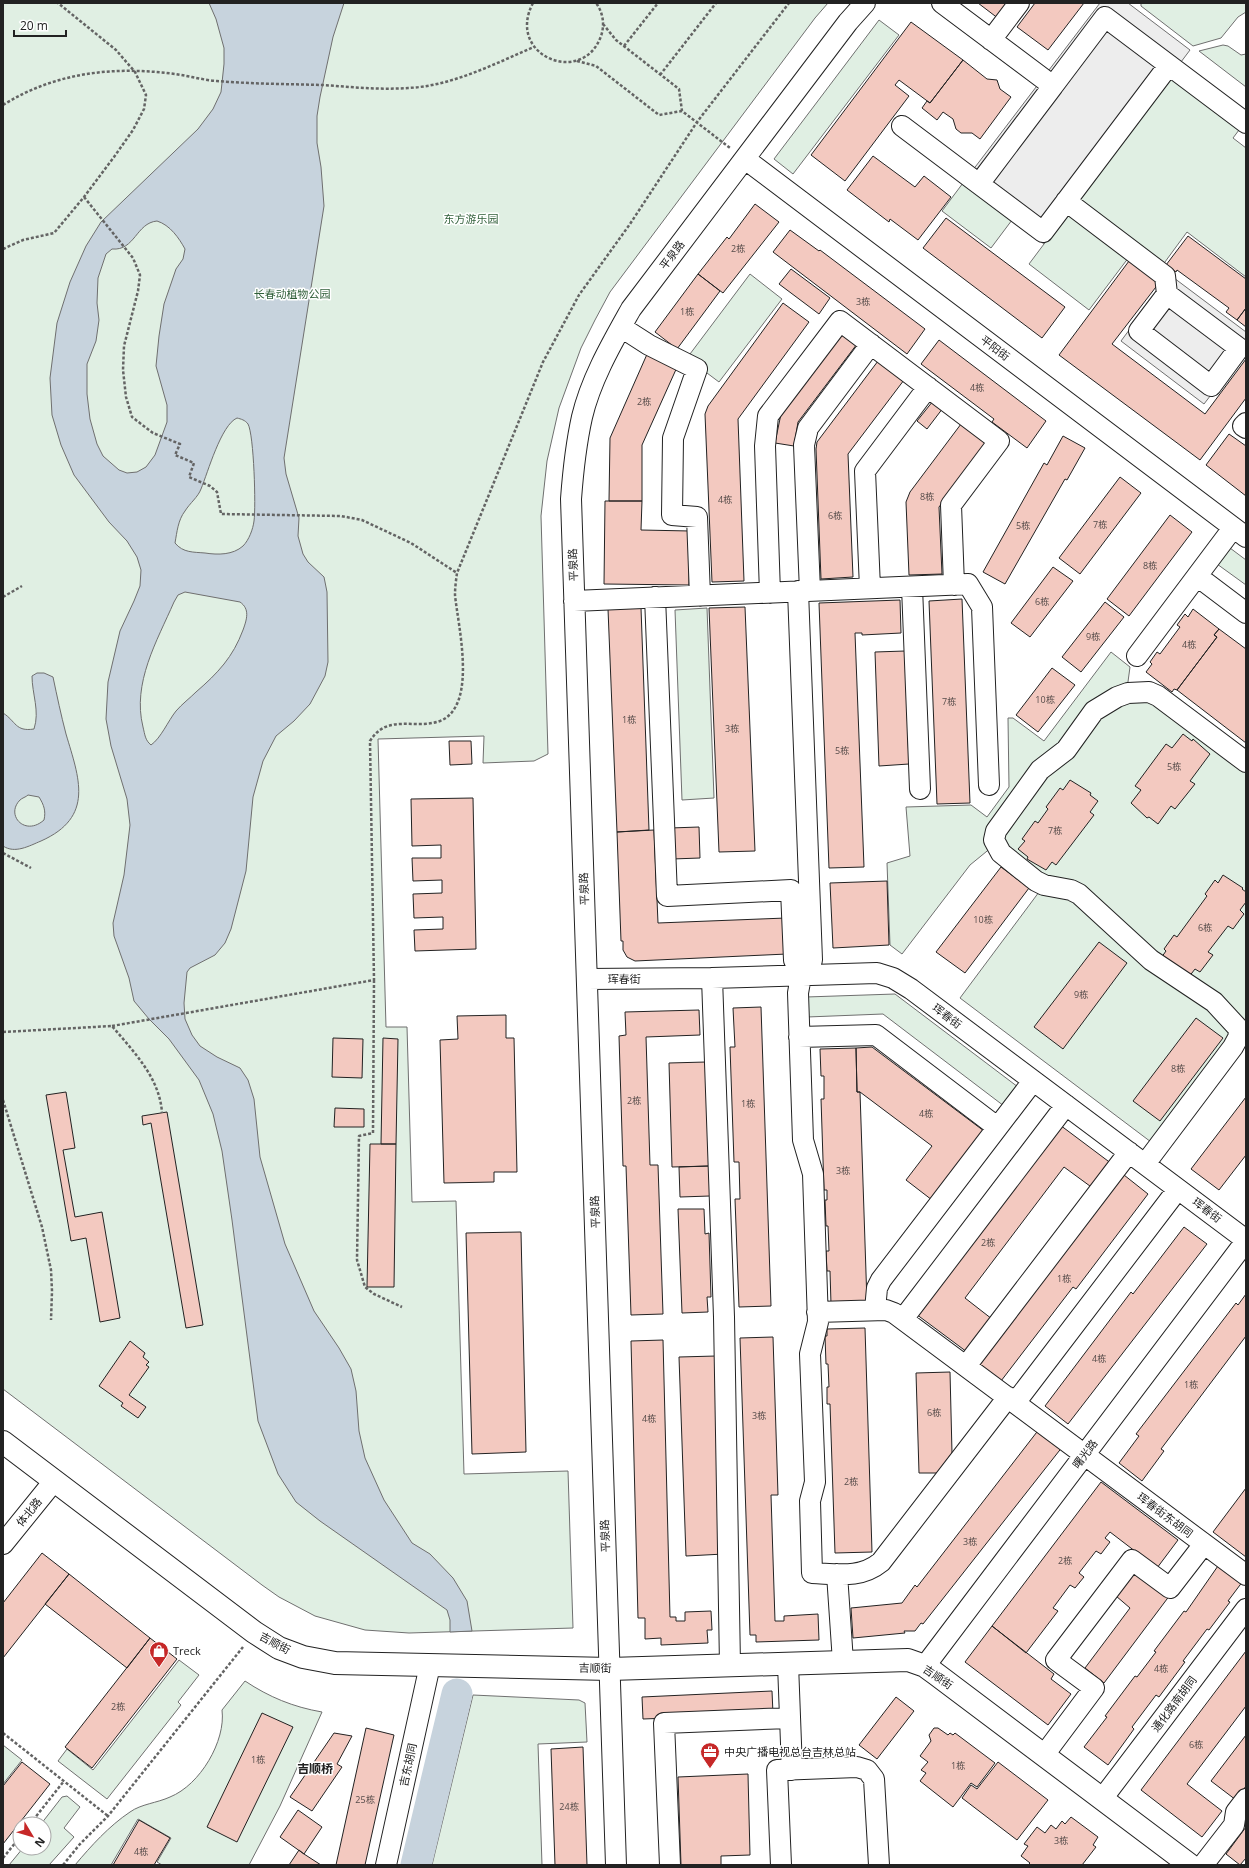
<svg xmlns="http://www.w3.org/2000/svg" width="1249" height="1868" viewBox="0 0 1249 1868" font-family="'Open Sans','Noto Sans SC',sans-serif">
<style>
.green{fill:#e0efe3;stroke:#6f6f6f}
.parking{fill:#ededed;stroke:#6f6f6f}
.water{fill:#c7d3dd;stroke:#6f6f6f;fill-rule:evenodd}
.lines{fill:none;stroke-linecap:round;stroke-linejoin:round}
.river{stroke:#c7d3dd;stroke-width:31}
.building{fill:#f3c9c0;stroke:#222}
.minor-casing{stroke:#222;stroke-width:22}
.major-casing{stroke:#222;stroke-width:24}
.path{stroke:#646464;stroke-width:2.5;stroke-dasharray:3 2;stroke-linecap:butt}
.minor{stroke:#fff;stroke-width:20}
.major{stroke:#fff;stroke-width:22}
.labels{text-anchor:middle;stroke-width:3;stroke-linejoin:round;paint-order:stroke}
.number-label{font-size:9px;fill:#564c4a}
.park-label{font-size:11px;fill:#2f5e38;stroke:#fff}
.street-label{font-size:11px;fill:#222;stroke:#fff}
.poi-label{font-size:11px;fill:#222;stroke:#fff;text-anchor:start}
.neighbourhood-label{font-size:12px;font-weight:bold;fill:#222;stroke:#fff}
</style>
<rect width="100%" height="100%" fill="#fff"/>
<path class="green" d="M3,3H828L815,18L610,292L595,320L581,348L559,408L547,461L541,516L548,754L534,761L483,763L484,736L378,739L386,1027H407L412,1202L456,1201L464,1474L568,1471L573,1628L409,1633L365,1630L315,1616L279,1597L262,1585L3,1389Z
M1141,3H1246V12L1238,17L1221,38L1193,46L1141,6Z
M879,20L899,35L793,174L774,159Z
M1223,45L1228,46L1241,55L1246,54V87L1199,51Z
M1173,73L1242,126L1233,138L1246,148V277L1187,232L1162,266L1080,201V197Z
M963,183L1012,220L991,248L942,211Z
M1069,215L1129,257L1089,310L1029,264L1065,216Z
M750,274L782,299L719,382L687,358Z
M1230,548L1246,560V585L1217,564Z
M707,608L714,798L682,800L675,610Z
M1111,652L1130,667L1127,689L1102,701L992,847L970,865L902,954L890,945L887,863L910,856L906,807L971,805L987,817L1009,787L1008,718H1013L1044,741Z
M1139,695L1246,767V1027L1004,850L999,832L1097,714Z
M1042,888L1063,893L1234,1030L1155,1145L960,998Z
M895,994L1018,1087L1004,1106L883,1014L807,1017L806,997Z
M179,1660L199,1675L178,1702L181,1705L107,1799L58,1761L67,1749L93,1770Z
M245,1681C269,1697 293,1707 322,1712L280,1806L249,1865H162L157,1862L171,1838L138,1819L111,1865H75C91,1846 109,1826 130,1812C141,1804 157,1803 170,1797C200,1785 226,1741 222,1710Z
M473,1695L579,1700L585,1703L587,1742L538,1744L542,1865H432Z
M3,1745L22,1760L3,1784Z
M67,1796L80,1807L64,1828L74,1837L49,1865H9L23,1848H44V1824H41L62,1797Z"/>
<path class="parking" d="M1100,3H1128L1190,50L1044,244L963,183Z
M1170,275L1246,332V349L1204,404L1121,341Z"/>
<path class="water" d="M209,3H344L333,37L320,97L317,116V143L321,167L324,206L284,458L286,474L299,518L298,536L303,554L308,562L324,577L327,592L328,662L325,676L310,704L294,721L276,736L263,761L253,797L246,871L231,929L225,943L215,955L190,968L187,972L184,1003L185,1019L192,1035L200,1046L217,1057L240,1068L248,1080L254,1099L260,1157L285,1244L314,1311L339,1348L351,1369L356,1391L359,1431L365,1458L384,1500L412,1543L430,1554L453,1578L467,1601L472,1631L450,1632V1620L447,1610L320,1521L296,1502L278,1474L258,1421L232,1220L222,1151L213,1114L199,1080L169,1039L149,1019L134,1001L129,978L114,936L113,923L124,875L130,825L127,799L111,746L106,719L108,682L120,631L134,601L140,586L141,570L137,557L127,541L109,522L74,475L61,445L52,415L50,378L57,323L70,282L86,246L101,222L198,129L213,109L221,92L224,64V48L216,19ZM157,221C170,225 179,238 185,249L183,259L176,269L164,304L159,336L156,366L167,405V422L155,455L146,467L137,472L127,473L119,470L103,456L97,444L90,419L87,394V364L96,341L99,320L97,303L98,278L106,254L112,249C135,251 136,223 157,221ZM237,418C241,419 245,420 248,424C254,435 256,507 254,521C253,529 249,540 243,546C233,555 218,555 205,553C194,552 183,553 175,543C177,532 178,520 185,511C190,503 198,497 201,489C208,472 221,425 237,418ZM185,592L240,602C250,609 247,619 243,630C233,657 218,673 196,692C190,698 182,704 176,711C168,721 161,738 151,745C145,740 145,735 143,727C132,683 157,641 174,602L178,595Z
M37,673H44L53,677C57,696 61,715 66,734C79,778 95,817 41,841C29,846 15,854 3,846V713C16,721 15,732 34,729C40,711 32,694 32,676ZM28,795L39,797C44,805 46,811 44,820C25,837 5,815 20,800C22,798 26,797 28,795Z"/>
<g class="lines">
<path class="river" d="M416,1865L457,1694"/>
</g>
<path class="building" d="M978,3H1011L999,19Z
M1035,3H1084L1048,50L1017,27Z
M911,22L963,60L930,103L899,80L895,85L909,96L845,181L811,155Z
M963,60L987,79L997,80L1000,89L1011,97L980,139L972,133H961L956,129L953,119L943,112L937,120L922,108L927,101L930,103Z
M873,156L915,187L924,176L951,197L918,240L890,219L889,222L847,190Z
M755,204L779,222L723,293L698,274L727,237L729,239Z
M946,218L1065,307L1042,338L923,248Z
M790,230L819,251L820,250L925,329L907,354L773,252Z
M1188,236L1246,279V308L1237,320L1226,312L1229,308L1177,270L1176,272L1166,265Z
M1129,261L1159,283L1112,344L1205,414L1246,359V398L1200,460L1059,355Z
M791,269L830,298L819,314L779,284Z
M698,274L720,291L677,349L655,332Z
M783,303L809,322L738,419L744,581L712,582L705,414L708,406Z
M1246,308V327L1237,320Z
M841,332L857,344L798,422L794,446L775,443L782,409Z
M939,340L1046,421L1027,448L992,422L994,419L921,364Z
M648,352L678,365L642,445V501H609L610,438Z
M878,361L904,380L848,454L853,577L821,579L816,449L817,442Z
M933,401L943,408L927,429L917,421Z
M961,424L987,444L939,507L942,574L909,575L906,502L910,492Z
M1229,434L1246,446V496L1206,465Z
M1063,436L1085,448L1067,480L1065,479L1005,584L983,572L1044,463L1047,465Z
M1120,477L1141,493L1080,574L1059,558Z
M605,501H642L641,530L690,531L689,585L604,584Z
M1170,515L1192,532L1129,616L1107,599Z
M1053,567L1073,581L1030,637L1011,623Z
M962,599L970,803L937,804L929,601Z
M900,600L901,633L862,635V633H855L864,867L829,868L819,603Z
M1105,602L1124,617L1081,672L1062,657Z
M745,607L755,851L719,852L709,608Z
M641,608L649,830L617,832L608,609Z
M1193,609L1219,629L1214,635L1217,637L1177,690L1174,689L1172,692L1146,672L1152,664L1150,662L1157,652L1160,654L1180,627L1177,625L1185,614L1188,617Z
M1219,629L1246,649V743L1177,690L1217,637L1214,635Z
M905,651L909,764L879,766L875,652Z
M1052,668L1075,685L1038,732L1016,715Z
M1183,734L1192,741L1193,739L1210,754L1190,781L1195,784L1175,809L1171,806L1158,824L1149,817L1147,818L1131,803L1141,790L1135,786L1166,744L1172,748Z
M449,741H471L472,764L450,765Z
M1070,780L1091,793L1090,795L1098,801L1090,812L1094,815L1056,865L1052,862L1046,870L1027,859L1028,857L1018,849L1025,841L1022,839L1035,821L1038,823L1048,809L1046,807L1060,788L1063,790Z
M473,798L476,949L415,951L414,930L443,929V917L414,918L413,894L442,893V880L413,881L412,858H441V845L412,846L411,799Z
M699,827L700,858L672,859L670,828Z
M654,830L658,923L786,918L787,954L635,961L627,957L623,950V941H621L617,832Z
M1001,867L1029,888L965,973L936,952Z
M1223,875L1243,888L1242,889L1246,892V902L1240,910L1244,914L1233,929L1228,926L1208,952L1213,955L1200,972L1195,969L1188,978L1161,958L1166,951L1164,949L1174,935L1177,937L1207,896L1205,894L1215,880L1218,883Z
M887,881L889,945L833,948L830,883Z
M1099,942L1127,963L1063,1049L1034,1027Z
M761,1007L771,1306L739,1307L735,1199H740L739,1162H734L730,1047H735L733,1008Z
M699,1010L700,1035L646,1037L650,1165H658L663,1314L631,1315L626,1166H623L619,1036L626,1035L625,1012Z
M506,1015V1038H514L517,1172H494V1182L444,1183L440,1040L458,1039L457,1016Z
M1196,1018L1223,1038L1160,1121L1133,1101Z
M333,1038L363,1039L362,1078L332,1077Z
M383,1038L398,1039L396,1144H381Z
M872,1047L984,1131L932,1200L906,1180L932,1146L860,1092H857L856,1048Z
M856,1048L857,1092H860L867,1303L831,1304L830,1271H827L826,1251H829L828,1226H826L825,1200H827V1190H824L821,1099H824V1076H821L820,1049Z
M706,1062L709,1166L672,1167L669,1063Z
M66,1092L75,1148L63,1150L75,1217L102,1212L120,1318L100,1322L86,1238L71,1241L46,1095Z
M1246,1097V1155L1219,1190L1191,1169Z
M335,1108L364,1109V1127H334Z
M167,1112L203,1325L186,1328L151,1123L143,1125L142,1116Z
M1060,1125L1112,1164L1094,1189L1064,1167L965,1298L992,1319L967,1352L916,1314Z
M370,1144H396L394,1287H367Z
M709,1166L710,1196L680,1197L679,1167Z
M1124,1175L1148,1194L1076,1289L1073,1287L1001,1381L979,1364Z
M678,1209H704L705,1234L709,1233L711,1297H707L708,1312L682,1313Z
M1184,1227L1207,1244L1068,1424L1045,1406L1131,1292L1133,1294Z
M521,1232L526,1452L472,1454L466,1233Z
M1246,1294V1336L1161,1449L1164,1451L1142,1481L1119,1463L1139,1436L1136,1434L1236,1303L1238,1305Z
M865,1328L872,1552L835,1553L830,1404H827V1387H829L828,1364H826L825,1336H827V1329Z
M773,1337L778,1495H771L775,1621H784V1616L818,1614L819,1640L756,1642V1635H750L740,1338Z
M663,1340L670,1617H676V1621H685V1612L711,1611L712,1630H707L708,1643L661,1645V1638L645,1639V1618H638L631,1341Z
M130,1341L145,1353L143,1357L149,1362L146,1365L149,1367L129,1395L146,1407L138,1418L121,1406L123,1403L99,1386Z
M716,1356L724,1554L686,1556L679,1357Z
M950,1372L952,1453L937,1473H919L916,1373Z
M1040,1428L1063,1446L923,1624L921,1623L915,1631H904L905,1633L853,1638L851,1608L902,1603L915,1585L917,1587Z
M1101,1482L1178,1540L1157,1568L1110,1532L1105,1538L1110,1542L1101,1554L1096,1551L1079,1573L1084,1577L1075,1588L1070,1585L1053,1608L1058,1611L1026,1653L992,1626Z
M1246,1488V1557L1213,1532Z
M42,1553L69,1574L3,1658V1603Z
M1220,1563L1243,1581L1228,1601L1230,1602L1209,1630L1207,1629L1183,1661L1185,1662L1159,1697L1156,1695L1132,1727L1134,1729L1108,1765L1084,1747L1107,1717L1105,1716L1135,1676L1137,1677L1156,1652L1154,1651L1184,1611L1186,1612Z
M1136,1569L1170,1595L1104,1683L1085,1668L1130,1608L1116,1596Z
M69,1574L150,1638L127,1668L45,1604Z
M992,1626L1054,1674L1051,1679L1071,1694L1048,1725L965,1662Z
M150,1638L177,1659L92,1768L65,1747Z
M1246,1651V1706L1187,1784L1222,1811L1202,1837L1141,1790Z
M772,1691L773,1714L643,1719L642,1697Z
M896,1697L914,1711L877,1759L859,1745Z
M262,1713L293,1727L237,1842L207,1827Z
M366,1728L394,1735L365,1865H336Z
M934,1728H938L948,1735L950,1733L953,1735L955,1733L995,1763L977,1787L971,1783L953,1807L920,1781L926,1773L921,1770L928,1762L920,1756L931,1741L929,1735Z
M334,1733L352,1736L337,1764L342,1767L312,1811L290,1797Z
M1246,1735V1786L1236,1800L1211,1781Z
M583,1747L587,1865H555L551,1749Z
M22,1762L50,1784L3,1844V1786Z
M998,1762L1048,1800L1017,1840L962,1798L971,1785L977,1789Z
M748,1774L750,1855L721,1856V1865H681L678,1777Z
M298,1810L322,1827L304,1854L280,1837Z
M1071,1817L1098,1837L1093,1845L1096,1847L1082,1865H1028L1030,1863L1021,1856L1028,1846L1024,1844L1037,1827L1045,1833L1051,1825L1056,1829L1062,1821L1065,1824Z
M139,1820L170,1838L154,1865H113Z
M1246,1827V1858L1240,1865L1226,1854Z
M299,1850L304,1854L321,1865H289Z"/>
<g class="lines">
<defs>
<path id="minor" d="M942,3L1053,86L1105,17L1246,123
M991,40L1019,3
M1053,86L979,184L1043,232L1169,65
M902,126L979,184
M745,159L1246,537
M1066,201L1165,276L1167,294
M1167,294L1239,348L1211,386L1139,331Z
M621,327L649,345L697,369L673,438L672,515L697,517L700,596
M1246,423L1243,426L1246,428
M1233,528L1197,576L1246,613
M912,587L920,789
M870,588L865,471L928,387
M798,591L812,960L801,976L798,993L803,1140L813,1174L818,1322L810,1354L815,1482L810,1501L812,1573C838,1574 860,1579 881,1562L1008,1397
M810,591L804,445L808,428L871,344
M770,593L765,446L768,416L840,321L999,441L951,505L954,585
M655,597L667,896L791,890L794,960L801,976
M574,601L968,584L982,607L989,785
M1137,656L1197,576
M712,978L724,1317L730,1665
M587,979L712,978L877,973L893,978L911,989L1246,1240
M799,1037L876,1035L997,1127
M1145,1164L1233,1047L1239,1036L1238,1028L1214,1002L1151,960L1079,894L1071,890L1044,885L1036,881L1001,853L994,840L996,831L1040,770L1066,750L1094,711L1117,697L1128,693L1149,692L1158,696L1246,762
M875,1310L877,1288L881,1280L1033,1081
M817,1312L886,1310L894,1313L1246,1575
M903,1319L1066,1105
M966,1366L1129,1152
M1015,1403L1178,1189
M3,1544L54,1481
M837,1574L843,1662
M788,1664L792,1770
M925,1666L1246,1241
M1044,1755L1094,1688L1056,1660L1132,1560L1170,1588L1204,1544
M1102,1799L1246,1609
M386,1865L430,1665
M616,1865L571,499C573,472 576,444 582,417C591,379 612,343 631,309L848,22L865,3
M670,1865L664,1723L790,1718
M781,1865L777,1770L857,1767L867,1770L874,1779L879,1865
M1203,1865L1234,1825L1236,1812L1246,1799"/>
<path id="major" d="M3,1442L254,1632L279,1648L303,1657L335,1663L610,1669L908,1660L925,1666L936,1674L1190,1865"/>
</defs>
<use href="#minor" class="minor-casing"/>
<use href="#major" class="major-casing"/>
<path class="path" d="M533,3C505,56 583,87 601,36C605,25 603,12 596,3
M603,24L616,40L679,89L682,111L730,148
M624,46L658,3
M577,61L596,66L659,115L682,111
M660,75L716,3
M3,105C56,72 114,66 175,74C189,76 203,80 217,81C252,84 288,84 323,85C351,87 379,90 408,88C452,86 494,64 534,47
M84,197L133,258L140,275L138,291L124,346L123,370L126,397L132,417L153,433L180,444L175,455L194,463L189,477L210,486L217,492L221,514L341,516L362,520L411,543L457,573
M3,249L23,240L54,233L84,197L114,157L133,130L144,109L146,95L135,72L116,50L58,3
M3,597L22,586
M3,853L31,868
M374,980L373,1133L359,1136L357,1260L365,1287L374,1294L402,1307
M112,1026L374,980L370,741C387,713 415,730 440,721C478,706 458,626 455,595C455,588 456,580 457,573L543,362L579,295L630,224L697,122L789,3
M3,1032L112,1026C133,1051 160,1078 162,1113
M3,1100L42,1227L51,1270L52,1291L51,1320
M3,1733L108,1816
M30,1824L64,1781
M3,1858L20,1837
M63,1865L80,1844L108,1816L243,1647"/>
<use href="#minor" class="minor"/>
<use href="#major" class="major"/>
</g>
<defs>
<symbol id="shop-pin" viewBox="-11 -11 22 30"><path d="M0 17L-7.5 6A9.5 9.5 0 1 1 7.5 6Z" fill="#c62828" stroke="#fff"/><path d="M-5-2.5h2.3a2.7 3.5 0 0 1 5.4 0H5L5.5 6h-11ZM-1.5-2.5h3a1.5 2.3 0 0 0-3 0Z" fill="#fff"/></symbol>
<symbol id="office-pin" viewBox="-11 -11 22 30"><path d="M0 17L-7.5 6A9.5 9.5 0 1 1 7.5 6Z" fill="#c62828" stroke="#fff"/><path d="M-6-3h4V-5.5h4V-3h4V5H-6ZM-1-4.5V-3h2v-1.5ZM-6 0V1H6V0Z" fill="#fff"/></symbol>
</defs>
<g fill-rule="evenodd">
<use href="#shop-pin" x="148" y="1640" width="22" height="30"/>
<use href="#office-pin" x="699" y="1741" width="22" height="30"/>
</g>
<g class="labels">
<g class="number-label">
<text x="738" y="252">2栋</text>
<text x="863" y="305">3栋</text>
<text x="687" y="315">1栋</text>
<text x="977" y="391">4栋</text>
<text x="644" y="405">2栋</text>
<text x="927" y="500">8栋</text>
<text x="725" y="503">4栋</text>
<text x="835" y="519">6栋</text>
<text x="1100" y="528">7栋</text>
<text x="1023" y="529">5栋</text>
<text x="1150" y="569">8栋</text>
<text x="1042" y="605">6栋</text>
<text x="1093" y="640">9栋</text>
<text x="1189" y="648">4栋</text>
<text x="1045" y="703">10栋</text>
<text x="949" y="705">7栋</text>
<text x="629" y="723">1栋</text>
<text x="732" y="732">3栋</text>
<text x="842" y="754">5栋</text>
<text x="1174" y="770">5栋</text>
<text x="1055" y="834">7栋</text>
<text x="983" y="923">10栋</text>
<text x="1205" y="931">6栋</text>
<text x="1081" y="998">9栋</text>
<text x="1178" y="1072">8栋</text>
<text x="634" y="1104">2栋</text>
<text x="748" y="1107">1栋</text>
<text x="926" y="1117">4栋</text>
<text x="843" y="1174">3栋</text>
<text x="988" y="1246">2栋</text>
<text x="1064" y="1282">1栋</text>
<text x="1099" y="1362">4栋</text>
<text x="1191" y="1388">1栋</text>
<text x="934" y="1416">6栋</text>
<text x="759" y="1419">3栋</text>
<text x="649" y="1422">4栋</text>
<text x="851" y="1485">2栋</text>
<text x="970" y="1545">3栋</text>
<text x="1065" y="1564">2栋</text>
<text x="1161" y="1672">4栋</text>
<text x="118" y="1710">2栋</text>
<text x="1196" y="1748">6栋</text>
<text x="258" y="1763">1栋</text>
<text x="958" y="1769">1栋</text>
<text x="365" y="1803">25栋</text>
<text x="569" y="1810">24栋</text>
<text x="1061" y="1844">3栋</text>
<text x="141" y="1855">4栋</text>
</g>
<g class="park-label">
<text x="471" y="223">东方游乐园</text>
<text x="292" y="298">长春动植物公园</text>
</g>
<g class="street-label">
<text transform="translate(672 255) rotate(-53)" y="4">平泉路</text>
<text transform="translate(995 348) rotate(37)" y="4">平阳街</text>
<text transform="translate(573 565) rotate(-92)" y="4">平泉路</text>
<text transform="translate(584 889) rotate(-92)" y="4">平泉路</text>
<text x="624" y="983">珲春街</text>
<text transform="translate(947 1016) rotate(37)" y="4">珲春街</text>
<text transform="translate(1207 1210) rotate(37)" y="4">珲春街</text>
<text transform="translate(595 1212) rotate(-92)" y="4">平泉路</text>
<text transform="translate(1085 1454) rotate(-53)" y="4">曙光路</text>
<text transform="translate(29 1512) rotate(-51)" y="4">体北路</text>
<text transform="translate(1165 1515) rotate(37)" y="4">珲春街东胡同</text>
<text transform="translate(605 1536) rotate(-92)" y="4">平泉路</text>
<text transform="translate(275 1643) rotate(28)" y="4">吉顺街</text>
<text transform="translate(595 1668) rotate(1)" y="4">吉顺街</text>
<text transform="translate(938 1677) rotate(34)" y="4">吉顺街</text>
<text transform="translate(1174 1704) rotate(-53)" y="4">通化路南胡同</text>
<text transform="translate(408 1765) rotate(-78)" y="4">吉东胡同</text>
</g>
<g class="poi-label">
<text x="173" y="1655">Treck</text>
<text x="724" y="1756">中央广播电视总台吉林总站</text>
</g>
<g class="neighbourhood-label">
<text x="315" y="1773">吉顺桥</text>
</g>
</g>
<rect width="1249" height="1868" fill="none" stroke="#222222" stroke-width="8"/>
<g transform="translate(32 1836) rotate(128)"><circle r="19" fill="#ffffff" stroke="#a7a7a7"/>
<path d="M0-3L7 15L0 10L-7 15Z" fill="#c62828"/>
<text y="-6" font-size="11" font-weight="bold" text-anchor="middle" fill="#222222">N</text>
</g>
<path d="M14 30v6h52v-6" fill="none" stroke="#222222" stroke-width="2"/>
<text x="20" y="30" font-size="12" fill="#222222" stroke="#ffffff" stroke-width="3" paint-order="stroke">20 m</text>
</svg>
